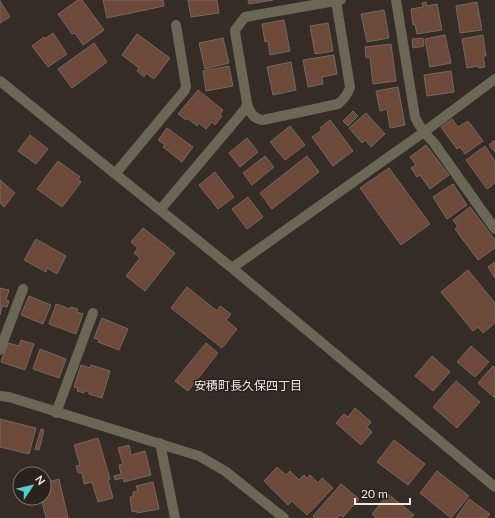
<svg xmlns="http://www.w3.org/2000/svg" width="495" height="518" viewBox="0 0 495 518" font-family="Lato,'Noto Sans JP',sans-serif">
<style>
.building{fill:#6d493a;stroke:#746863}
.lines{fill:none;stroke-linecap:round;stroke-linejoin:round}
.minor{stroke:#6b6656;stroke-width:10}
.labels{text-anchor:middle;stroke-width:3;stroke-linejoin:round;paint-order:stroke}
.neighbourhood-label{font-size:12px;fill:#eee9e4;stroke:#2a231b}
</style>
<rect width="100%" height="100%" fill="#342c25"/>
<path class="building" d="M78,0H82L104,30L83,45L75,33L72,34L58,14Z
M103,0H163L164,6L107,18Z
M188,0H217L219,13L191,17Z
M248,0H273L249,4Z
M0,1L10,17L0,23Z
M426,2L427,6L437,4L442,30L417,34L415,24L413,25L411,9L423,7L422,3Z
M477,2L482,30L460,33L456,6Z
M384,10L389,38L367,42L361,14Z
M284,20L290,51L270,55L268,41L265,42L262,24Z
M328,23L333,51L315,54L310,26Z
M53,33L67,54L48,67L32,46L44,37L45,39Z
M137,34L170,58L154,79L146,73L144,77L137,71L139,68L122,55Z
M445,35L451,63L430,67L425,39Z
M483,35L486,56H483L485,67L479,68L478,66L467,68L462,39Z
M223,38L229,63L205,69L199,43Z
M423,38L424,46L413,48L412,39Z
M94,43L107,62L72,88L58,69Z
M391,44L396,81L373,84L370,57L366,58L365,47Z
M334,55L337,74L322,77L323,84L308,87L303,60Z
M291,62L296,90L273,95L267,67Z
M229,66L233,86L206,91L203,71Z
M451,71L454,92L427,96L424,75Z
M398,87L405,125L390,128L387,109L380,111L376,91Z
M198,90L223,110L220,114L222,116L215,125L212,122L206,129L199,123L197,126L187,118L186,120L178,114Z
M353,111L358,116L348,126L343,121Z
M366,113L385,134L371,147L365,140L362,143L349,128Z
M452,119L458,127L468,121L483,141L465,154L460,147L457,149L441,127Z
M330,120L353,151L333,166L312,137L322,130L320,128Z
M290,126L305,145L285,160L270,142Z
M167,128L193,147L182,162L163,147L165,145L158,140Z
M30,135L48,149L36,164L18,151Z
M247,138L258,152L240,167L229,153Z
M495,140V152L489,145Z
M426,145L449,175L430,189L420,175L417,177L411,168L416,165L410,157Z
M485,146L495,161V183L487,189L466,160Z
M265,156L274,167L252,185L243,173Z
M307,156L319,172L272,209L260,193Z
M58,161L80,177L78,179L81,182L62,207L37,189Z
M389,168L430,224L401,245L360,188Z
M215,172L234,197L218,209L199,185Z
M0,180L15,193L4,207L0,203Z
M453,184L467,205L447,219L433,197Z
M248,197L263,217L247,229L232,209Z
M470,207L495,240V248L478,260L455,229L458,227L453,220Z
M143,228L175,253L145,291L126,276L140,258L134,253L138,248L131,242Z
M36,239L66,256L57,274L47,268L46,272L24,260Z
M495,262V278L488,267Z
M468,270L495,303V323L483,333L478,327L473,331L441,292Z
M187,287L217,311L220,306L231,314L226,320L237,329L222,348L171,308Z
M0,288L9,290L6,300L9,301L7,307L2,306L0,315Z
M29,296L51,305L43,324L21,315Z
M56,304L70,309L71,307L78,309L77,312L83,314L76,334L49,324Z
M102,318L128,329L119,350L98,342L99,340L94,338Z
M21,340L34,344L25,370L1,362L8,343L19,346Z
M206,343L218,353L188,391L175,381Z
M471,346L489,362L475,377L457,362Z
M40,349L66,359L59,378L33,369Z
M432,356L450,372L433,391L415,376Z
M81,365L90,368L91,365L110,371L102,398L89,394V392L84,390V393L77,391L78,388L74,387Z
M493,366L495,368V398L478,383Z
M456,381L480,402L457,428L433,407Z
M355,408L371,422L367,427L372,432L361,445L336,423L344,414L348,417Z
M0,419L36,428L29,454L0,447Z
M41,429L44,430L39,450L35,449Z
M98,438L110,479L108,480L113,498L98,502L92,482L84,484L82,473H78L76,466L80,465L74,445Z
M394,440L425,464L408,485L377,462Z
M129,445L131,455L145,451L151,475L124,482L123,478L115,480L114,476L121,474L119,465L123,464L118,448Z
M277,467L286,475L290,471L299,480L304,475L307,478L310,475L318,483L322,478L333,488L307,515L292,501L288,505L264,481Z
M437,471L469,496L451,518L420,493Z
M59,479L68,518H46L41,498H44V483Z
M153,482L159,509L137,513V511L132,512L130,497H133V492L138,491L136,486Z
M341,484L359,499L343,517L340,515L337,518H315L313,516Z
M388,494L414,515L411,518H376L372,514Z
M469,499L490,514L487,518H456Z"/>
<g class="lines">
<path class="minor" d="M396,0L415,117C419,127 426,135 434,143L495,229
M0,81L232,268L495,487
M247,103C249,112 253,119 263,120L338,104C343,100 348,94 350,87L336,1
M115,174L185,90L186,86L176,25
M160,210L246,108L247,103L235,32V30L245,17L341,0
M232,268L424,132L495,79
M0,350L23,289
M0,396L9,397L199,456L225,471L284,518
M56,413L93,313
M160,443L175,518"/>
</g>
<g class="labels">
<g class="neighbourhood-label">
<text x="248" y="390">安積町長久保四丁目</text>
</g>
</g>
<g transform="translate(32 486) rotate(55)"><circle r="19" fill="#2a231b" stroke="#78726b"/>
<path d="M0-3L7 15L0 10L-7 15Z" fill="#53cdcb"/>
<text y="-6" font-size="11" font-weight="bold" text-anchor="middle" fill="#eee9e4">N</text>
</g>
<path d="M355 498v6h55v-6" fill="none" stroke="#eee9e4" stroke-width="2"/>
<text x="361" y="498" font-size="12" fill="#eee9e4" stroke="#2a231b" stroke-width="3" paint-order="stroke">20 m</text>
</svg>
